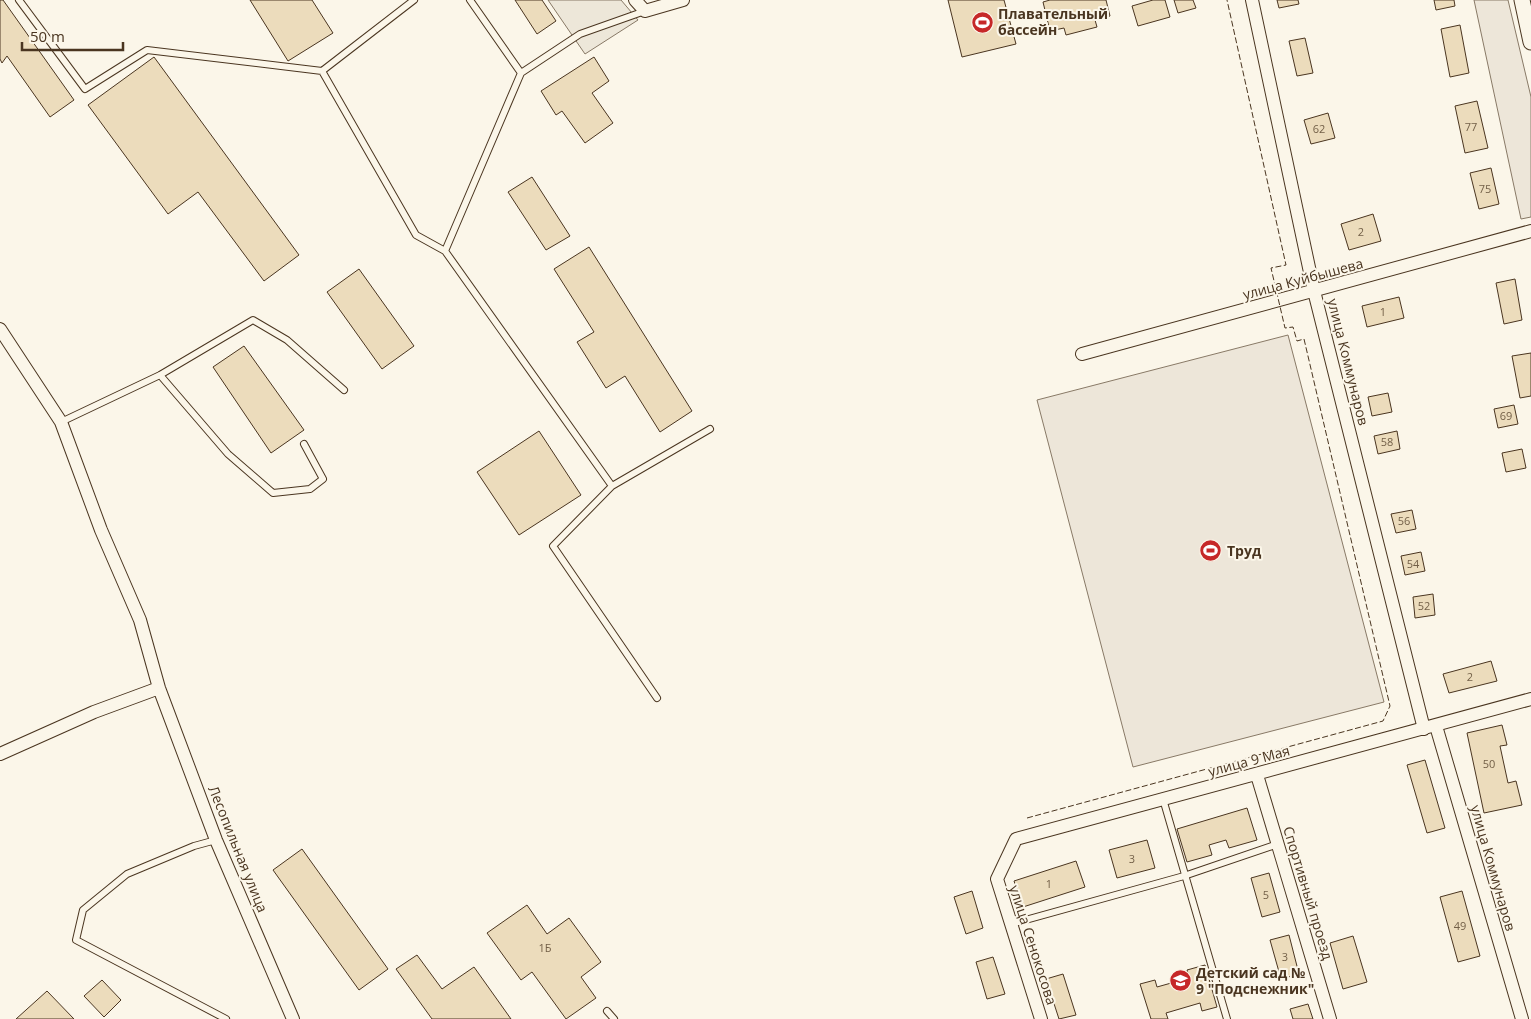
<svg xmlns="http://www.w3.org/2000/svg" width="1531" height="1019" viewBox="0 0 1531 1019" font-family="'Open Sans',sans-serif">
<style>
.green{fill:#ede6d9;stroke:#887966}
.parking{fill:#ede7d9;stroke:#887966}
.building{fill:#ecdcbc;stroke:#4a3520}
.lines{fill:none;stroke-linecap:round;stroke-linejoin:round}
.service-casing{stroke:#4a3520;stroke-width:8}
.minor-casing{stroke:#4a3520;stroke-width:14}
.tertiary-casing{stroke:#4a3520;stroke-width:17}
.service{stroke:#fbf6e9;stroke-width:6}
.minor{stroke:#fbf6e9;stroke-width:12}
.tertiary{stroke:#fbf6e9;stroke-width:15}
.fence{stroke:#4a3520;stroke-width:1;stroke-dasharray:6 2.5;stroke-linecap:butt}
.labels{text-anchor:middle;stroke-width:4;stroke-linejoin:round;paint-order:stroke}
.number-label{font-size:11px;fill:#725f47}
.poi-label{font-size:14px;font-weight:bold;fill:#4a3520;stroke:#fbf6e9;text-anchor:start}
.street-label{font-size:14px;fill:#4a3520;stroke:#fbf6e9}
</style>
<rect width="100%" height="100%" fill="#fbf6e9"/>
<path class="green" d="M1474,0H1508L1531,97V217L1521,219Z
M1288,335L1384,702L1133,767L1037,400Z"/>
<path class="parking" d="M548,0H621L638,20L585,54Z"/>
<path class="building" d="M0,0H3L74,100L50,117L7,56L2,63L0,59Z
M250,0H312L333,33L288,61Z
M515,0H542L556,21L537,34Z
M948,0H1004L1016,44L962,57Z
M1050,0H1106L1110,16L1095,20L1097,27L1066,35L1064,28L1050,31L1043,2Z
M1153,0H1165L1170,17L1138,26L1132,6Z
M1174,0H1193L1196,8L1178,13Z
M1277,0H1298L1299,4L1279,8Z
M1434,0H1454L1455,6L1436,10Z
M1460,25L1469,73L1450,77L1441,29Z
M1305,38L1313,73L1297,76L1289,41Z
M154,57L299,255L264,281L198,192L168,214L88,105Z
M594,57L609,81L592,93L613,123L585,143L562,111L556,115L541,91Z
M1477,101L1488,148L1465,153L1455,106Z
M1328,113L1335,138L1311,144L1304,120Z
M1491,168L1499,204L1479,209L1470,173Z
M532,177L570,236L546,250L508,192Z
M1373,214L1381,241L1349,250L1341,224Z
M589,247L692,411L660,432L625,376L606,388L577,342L594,332L554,269Z
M359,269L414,346L382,369L327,292Z
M1515,279L1522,320L1504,324L1496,283Z
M1399,297L1404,318L1367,327L1362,306Z
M244,346L304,430L271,453L213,367Z
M1531,353V396L1520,398L1512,356Z
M1388,393L1392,412L1372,416L1368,397Z
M1514,405L1518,424L1498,428L1494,409Z
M539,431L581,495L519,535L477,472Z
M1397,431L1400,449L1378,454L1374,436Z
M1522,449L1526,468L1506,472L1502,453Z
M1412,510L1416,529L1396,533L1391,514Z
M1421,552L1425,571L1405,575L1401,556Z
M1433,594L1435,615L1415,618L1413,597Z
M1491,661L1497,681L1449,693L1443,674Z
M1502,725L1507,745L1500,746L1508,783L1516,781L1522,805L1484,813L1467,733Z
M1425,760L1445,828L1427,833L1407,765Z
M1247,808L1257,840L1229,848L1226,840L1209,845L1212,855L1187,862L1177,829Z
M1147,840L1155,868L1117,878L1109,850Z
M302,849L388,969L359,990L273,870Z
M1076,861L1085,887L1023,907L1014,881Z
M1269,873L1280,912L1262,917L1251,878Z
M972,891L983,928L966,934L954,897Z
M1462,891L1480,956L1458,962L1440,897Z
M527,905L547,934L569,918L601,962L581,977L596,998L566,1019L532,972L521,980L487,933Z
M1289,935L1299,974L1281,979L1270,940Z
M1353,936L1367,982L1343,989L1330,943Z
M417,955L442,989L474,967L511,1019H432L396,969Z
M993,957L1005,994L987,999L976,962Z
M1205,965L1217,1007L1202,1011L1200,1003L1166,1013L1168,1019H1151L1140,984L1155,980L1157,987L1189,978L1187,970Z
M1063,974L1076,1015L1059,1019L1046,979Z
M102,980L121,1000L104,1017L84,996Z
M47,991L74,1019H16Z
M1308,1004L1313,1019H1293L1290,1009Z"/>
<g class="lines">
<defs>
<path id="service" d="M19,0L85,89L147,50L322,71L416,235L445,251
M470,0L521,73
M645,11L580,34L521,73L445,251L612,486L710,429
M322,71L414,0
M160,375L228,454L273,493L310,489L323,479L304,444
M61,422L160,375L253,320L287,340L344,390
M612,486L553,546L657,698
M1163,799L1227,1019
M216,840L194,846L127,874L83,910L76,940L226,1019
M1011,924L1184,876L1278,844
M607,1011L614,1019"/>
<path id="minor" d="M635,0L645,11L683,0
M1252,0L1314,291L1424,729
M0,329L61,422L101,530L140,620L159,688L216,840L293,1019
M1082,354L1531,231
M1436,726L1522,1019
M0,754L94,712L159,688
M1257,775L1330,1019
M1041,1019L997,879L1016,839L1531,699"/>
<path id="tertiary" d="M1522,0L1531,42"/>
</defs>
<use href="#service" class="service-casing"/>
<use href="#minor" class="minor-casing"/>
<use href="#tertiary" class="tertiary-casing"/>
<use href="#service" class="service"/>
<use href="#minor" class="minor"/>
<use href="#tertiary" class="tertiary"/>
<path class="fence" d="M1027,818L1383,721L1390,706L1304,339L1297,341L1293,327L1285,328L1271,268L1286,265L1227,0"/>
</g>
<defs>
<symbol id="stadium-disc" viewBox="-11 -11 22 22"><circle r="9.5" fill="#c62828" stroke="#fbf6e9"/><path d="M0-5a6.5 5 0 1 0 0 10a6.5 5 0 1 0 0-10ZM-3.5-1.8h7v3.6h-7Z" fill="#fff"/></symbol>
<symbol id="school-disc" viewBox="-11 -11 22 22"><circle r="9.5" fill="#c62828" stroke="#fbf6e9"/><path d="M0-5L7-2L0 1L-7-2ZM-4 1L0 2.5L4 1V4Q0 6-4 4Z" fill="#fff"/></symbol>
</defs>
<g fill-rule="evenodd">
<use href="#stadium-disc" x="970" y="10" width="25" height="25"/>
<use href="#stadium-disc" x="1198" y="538" width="25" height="25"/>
<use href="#school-disc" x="1168" y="968" width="25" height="25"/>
</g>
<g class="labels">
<g class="number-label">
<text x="1471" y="131">77</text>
<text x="1319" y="133">62</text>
<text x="1485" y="193">75</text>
<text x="1361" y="236">2</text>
<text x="1383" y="316">1</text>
<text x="1506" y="420">69</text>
<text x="1387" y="446">58</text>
<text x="1404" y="525">56</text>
<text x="1413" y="568">54</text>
<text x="1424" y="610">52</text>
<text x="1470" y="681">2</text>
<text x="1489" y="768">50</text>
<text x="1132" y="863">3</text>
<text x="1049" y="888">1</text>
<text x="1266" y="899">5</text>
<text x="1460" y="930">49</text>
<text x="545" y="952">1Б</text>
<text x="1285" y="961">3</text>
</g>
<g class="poi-label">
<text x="998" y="19">Плавательный<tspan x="998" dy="16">бассейн</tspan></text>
<text x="1227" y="556">Труд</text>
<text x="1196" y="978">Детский сад №<tspan x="1196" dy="16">9 "Подснежник"</tspan></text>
</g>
<g class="street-label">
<text transform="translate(1303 279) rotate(-15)" y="5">улица Куйбышева</text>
<text transform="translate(1348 362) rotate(76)" y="5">улица Коммунаров</text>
<text transform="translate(1249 761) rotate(-15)" y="5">улица 9 Мая</text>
<text transform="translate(238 849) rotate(68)" y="5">Лесопильная улица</text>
<text transform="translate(1493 868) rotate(74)" y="5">улица Коммунаров</text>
<text transform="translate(1308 893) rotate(73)" y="5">Спортивный проезд</text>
<text transform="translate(1033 945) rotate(72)" y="5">улица Сенокосова</text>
</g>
</g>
<path d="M22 42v8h101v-8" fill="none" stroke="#4a3520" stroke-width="2.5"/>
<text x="30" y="42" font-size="15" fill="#4a3520" stroke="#fbf6e9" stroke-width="4" paint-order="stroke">50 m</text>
</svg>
